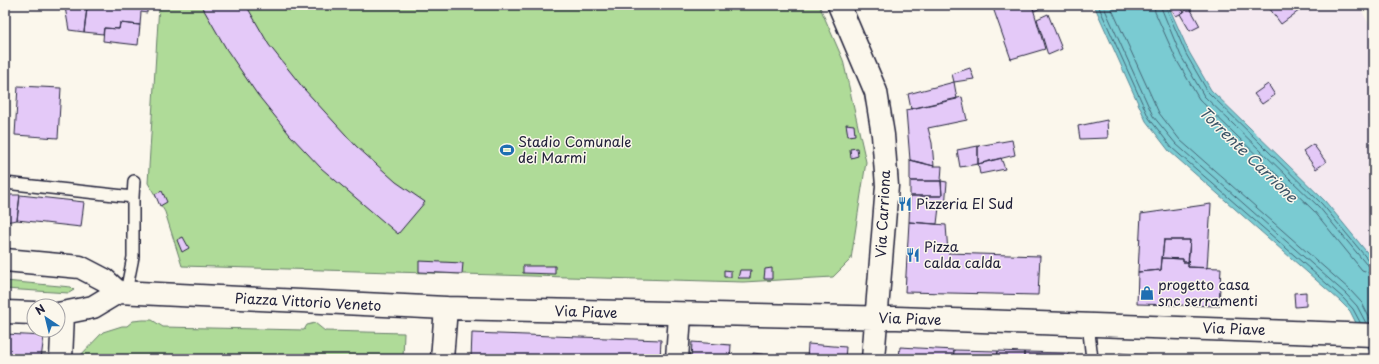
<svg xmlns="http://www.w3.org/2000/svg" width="1379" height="364" viewBox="0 0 1379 364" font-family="'Playpen Sans',sans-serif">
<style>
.built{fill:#f4e9f0}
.green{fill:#afdb98;stroke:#687e6a}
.water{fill:#7acbd2;stroke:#578796}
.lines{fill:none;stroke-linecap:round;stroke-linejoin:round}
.shore{stroke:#456677;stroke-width:1}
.building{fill:#e4c9f8;stroke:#22223b}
.service-casing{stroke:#22223b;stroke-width:14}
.minor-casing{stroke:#22223b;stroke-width:25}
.service{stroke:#fbf7ec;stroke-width:11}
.minor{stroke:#fbf7ec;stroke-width:22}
.labels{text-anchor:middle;stroke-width:3;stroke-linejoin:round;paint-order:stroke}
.poi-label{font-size:14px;fill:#22223b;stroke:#fbf7ec;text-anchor:start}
.street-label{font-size:14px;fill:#22223b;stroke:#fbf7ec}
.water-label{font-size:15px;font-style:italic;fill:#3c5568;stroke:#fbf7ec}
</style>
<rect width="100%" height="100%" fill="#fbf7ec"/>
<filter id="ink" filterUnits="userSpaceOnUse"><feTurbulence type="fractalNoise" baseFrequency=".025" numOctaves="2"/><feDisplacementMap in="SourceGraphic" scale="8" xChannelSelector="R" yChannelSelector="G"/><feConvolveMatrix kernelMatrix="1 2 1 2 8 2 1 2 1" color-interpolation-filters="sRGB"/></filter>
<g filter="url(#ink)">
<path class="built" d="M1168,5H1359L1374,34V261L1325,201L1211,90L1189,52Z"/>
<path class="green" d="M159,5H819L843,60L866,162L851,259L833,277L743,282L182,266L165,212L148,183Z
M5,281L71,287L74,290L69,293L5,289Z
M143,320H152L163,327L304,330L307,325L315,323L325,331L404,333L403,359H77L103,332L122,326H127L133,321Z"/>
<path class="water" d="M1094,5H1168L1189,52L1211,90L1325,201L1374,261V359L1350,311L1340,301L1169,151L1146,121Z"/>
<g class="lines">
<path class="shore" d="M1098,5L1149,118L1172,148L1343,298L1353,309L1360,322
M1103,5L1153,116L1176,144L1346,294L1357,306L1366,323
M1110,5L1159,113L1180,140L1350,290L1362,303L1372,323
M1154,5L1155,12L1176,59L1199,99L1314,211L1362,270L1374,274
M1160,5L1181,56L1204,96L1319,207L1366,264L1374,268
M1165,5L1186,54L1208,92L1322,204L1369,261L1374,263"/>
</g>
<path class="building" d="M78,5H147V13L141,12L140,25L120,23L119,29L104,28L103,34L84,32L87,8L78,7Z
M201,5H246L269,45L304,89L356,146L396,182L425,202L398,234L321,168L290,135L257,94L227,50Z
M992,5H1032L1045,49L1011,59Z
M1032,5H1042L1043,7L1034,11Z
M1176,5H1179L1184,12L1176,16L1171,8Z
M1267,5H1307L1281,24Z
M65,7L87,8L84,32L69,30Z
M1190,8L1200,26L1190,31L1180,14Z
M1048,14L1062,49L1048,55L1037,19Z
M120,23L140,25L138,45L103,41L104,28L119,29Z
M970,68L974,79L954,82L952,74Z
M954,82L957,99L911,109L908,94Z
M1268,84L1275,95L1262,104L1254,94Z
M18,86L61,88L58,138L15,135Z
M962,97L967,120L928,128L932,143L934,166L910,160L906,110Z
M1107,120L1108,138L1080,139L1078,126Z
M846,124L854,125L855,135L848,136Z
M1012,140L1015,155L978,164V146Z
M1313,144L1326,162L1316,169L1303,151Z
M978,146V164L960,167L957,150Z
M857,148L858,156L851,158L850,149Z
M1001,158L1005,169L980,174L978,164Z
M910,160L934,166H942L941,181H910Z
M910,181H941L942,196H910Z
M941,181L947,182L945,207H939L937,224L909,222L910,196H942Z
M162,191L167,202L160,206L155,194Z
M5,195H20L17,220L5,222Z
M20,195L84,202L81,227L17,220Z
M1211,204L1207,268L1188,267L1190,240H1164L1161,270L1138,272L1141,214Z
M909,222L946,225L948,253L1040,256L1038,295L905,292Z
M183,237L189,248L182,252L177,240Z
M1164,240H1190L1188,262H1183V259L1162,258Z
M1162,258L1183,259V262H1188V267L1221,268L1219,306L1137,304L1138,272L1161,270Z
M419,261L463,263L462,274L419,272Z
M523,266H555V274L523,273Z
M772,268V279H764L765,269Z
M724,270L731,271V277H724Z
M740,270H751L750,278H738Z
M1306,292V306L1295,307L1294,293Z
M472,333L661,340L660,359H471Z
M5,334L44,336L41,359H5Z
M692,342L731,345L730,359H691Z
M808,344L846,347L845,359H807Z
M900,347L954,350L953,359H899Z
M954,350L998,351L997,359H953Z
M998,351L1024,352V359H997Z
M1024,352L1068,353L1067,359H1024Z
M753,353L769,355L768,359H753Z
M1119,353L1181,359H1119Z"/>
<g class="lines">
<defs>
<path id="service" d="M5,183L133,197V257L126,292
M133,197L134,181
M1088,324L1092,359"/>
<path id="minor" d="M839,5L876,92L883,135L887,186L873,359
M5,260L80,267L105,280L118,292
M5,312L34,313
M58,314L93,307L118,292L446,308L897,318L1374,335
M61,359L63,314
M442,359L446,308
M677,359L680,315"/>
</defs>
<use href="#service" class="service-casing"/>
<use href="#minor" class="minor-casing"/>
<use href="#service" class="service"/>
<use href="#minor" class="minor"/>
</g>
</g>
<defs>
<symbol id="stadium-bare" viewBox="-9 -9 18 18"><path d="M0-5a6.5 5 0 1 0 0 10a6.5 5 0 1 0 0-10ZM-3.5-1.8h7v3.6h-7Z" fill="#1f6fb2" stroke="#fbf7ec" stroke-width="2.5" paint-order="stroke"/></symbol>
<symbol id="restaurant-bare" viewBox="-9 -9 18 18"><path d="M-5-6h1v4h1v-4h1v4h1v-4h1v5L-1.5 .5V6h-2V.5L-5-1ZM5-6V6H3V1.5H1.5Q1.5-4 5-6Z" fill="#1f6fb2" stroke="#fbf7ec" stroke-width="2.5" paint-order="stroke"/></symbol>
<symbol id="shop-bare" viewBox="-9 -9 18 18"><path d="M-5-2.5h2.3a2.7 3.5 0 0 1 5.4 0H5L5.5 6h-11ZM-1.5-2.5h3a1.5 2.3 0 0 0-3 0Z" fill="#1f6fb2" stroke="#fbf7ec" stroke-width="2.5" paint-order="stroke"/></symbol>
</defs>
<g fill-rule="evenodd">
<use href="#stadium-bare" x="497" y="140" width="20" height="20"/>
<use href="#restaurant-bare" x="895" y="194" width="20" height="20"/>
<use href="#restaurant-bare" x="903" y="245" width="20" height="20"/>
<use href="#shop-bare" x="1137" y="283" width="20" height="20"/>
</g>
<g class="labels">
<g class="poi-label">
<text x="518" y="147">Stadio Comunale<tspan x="518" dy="16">dei Marmi</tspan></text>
<text x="916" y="209">Pizzeria El Sud</text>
<text x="924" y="252">Pizza<tspan x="924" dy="16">calda calda</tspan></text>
<text x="1158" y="290">progetto casa<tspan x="1158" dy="16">snc serramenti</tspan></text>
</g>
<g class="street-label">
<text transform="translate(883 214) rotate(-87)" y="5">Via Carriona</text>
<text transform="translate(308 302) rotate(3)" y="5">Piazza Vittorio Veneto</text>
<text transform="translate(586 312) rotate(2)" y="5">Via Piave</text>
<text transform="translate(910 319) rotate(2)" y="5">Via Piave</text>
<text transform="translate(1234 329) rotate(2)" y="5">Via Piave</text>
</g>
<g class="water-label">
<text transform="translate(1248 155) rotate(44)" y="5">Torrente Carrione</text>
</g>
</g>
<rect width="1379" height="364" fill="none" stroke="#fbf7ec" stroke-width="20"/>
<rect x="10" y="10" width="1359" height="344" fill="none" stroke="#22223b" stroke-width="1.5" filter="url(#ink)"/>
<g transform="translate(46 318) rotate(325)"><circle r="19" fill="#fbf7ec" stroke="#a4a2a5"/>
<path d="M0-3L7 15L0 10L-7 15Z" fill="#1f6fb2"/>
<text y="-6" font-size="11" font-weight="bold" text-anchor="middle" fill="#22223b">N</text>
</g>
</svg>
